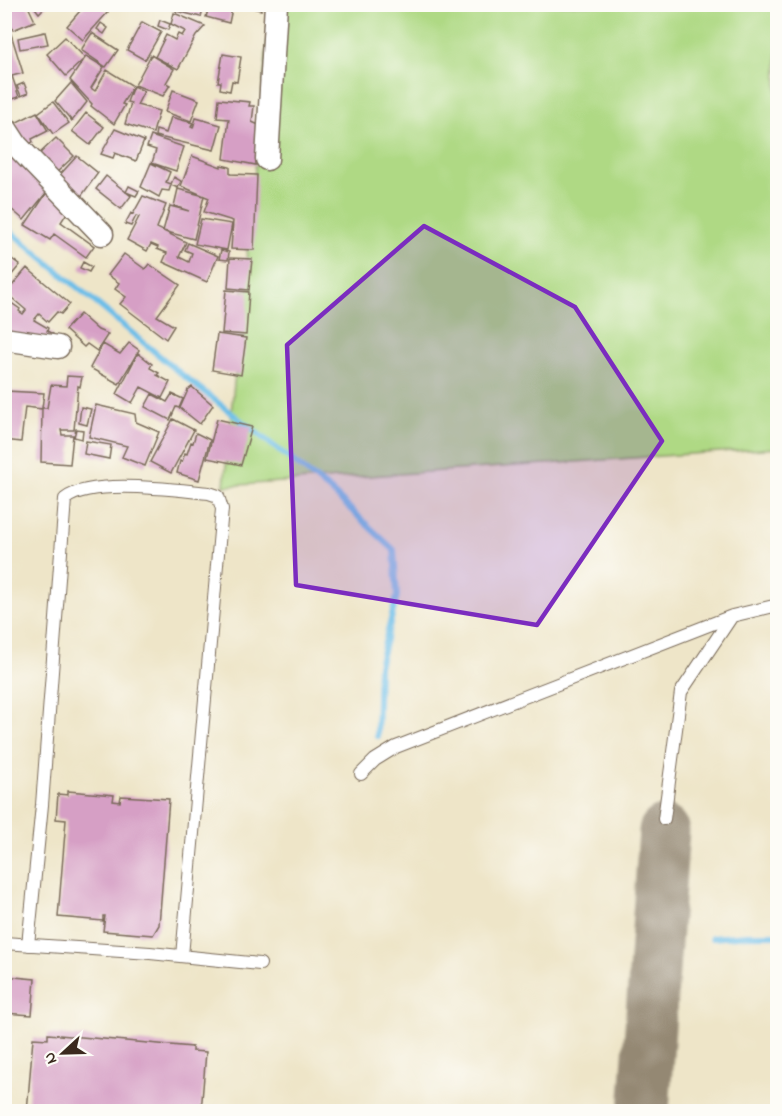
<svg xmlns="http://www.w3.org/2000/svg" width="782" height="1116" viewBox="0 0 782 1116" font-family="'Indie Flower',sans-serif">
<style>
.green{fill:#afd984;stroke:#758251;stroke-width:1.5}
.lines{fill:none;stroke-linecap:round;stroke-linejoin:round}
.stream{stroke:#6cbee8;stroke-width:6}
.taxiway{stroke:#948873;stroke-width:51}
.building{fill:#d69fc5}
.service-casing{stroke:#7a6b5a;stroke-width:14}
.minor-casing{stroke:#7a6b5a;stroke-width:25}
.service{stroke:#fff;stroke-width:12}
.minor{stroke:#fff;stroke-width:22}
.marked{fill:#7b2cbf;fill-opacity:0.2;stroke:#7b2cbf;stroke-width:4.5;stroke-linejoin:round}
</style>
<rect width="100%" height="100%" fill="#fdfcf7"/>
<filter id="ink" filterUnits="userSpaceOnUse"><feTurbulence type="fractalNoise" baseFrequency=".0167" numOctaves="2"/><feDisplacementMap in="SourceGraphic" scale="12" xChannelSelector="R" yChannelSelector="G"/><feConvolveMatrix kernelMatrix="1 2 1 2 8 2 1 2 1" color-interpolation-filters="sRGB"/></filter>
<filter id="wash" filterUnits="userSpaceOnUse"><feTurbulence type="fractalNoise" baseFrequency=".008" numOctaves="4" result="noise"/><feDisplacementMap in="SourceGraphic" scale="24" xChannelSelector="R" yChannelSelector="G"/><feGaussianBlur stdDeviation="1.35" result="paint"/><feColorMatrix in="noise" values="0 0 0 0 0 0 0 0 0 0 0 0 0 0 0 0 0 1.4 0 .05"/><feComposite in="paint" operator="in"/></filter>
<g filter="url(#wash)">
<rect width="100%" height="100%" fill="#eee5c8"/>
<path class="green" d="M271,5H777V448L224,486Z"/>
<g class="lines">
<path class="stream" d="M4,226L180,373L330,490L394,550L397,596L379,666L377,736
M712,938L748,935H778"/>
<path class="taxiway" d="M644,1112L664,831"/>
</g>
<g id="blocks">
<path class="building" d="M4,4H27L35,21L13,30L4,12Z
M32,4H48L39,13Z
M86,4H99L108,12L83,40L67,26Z
M152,4H176L175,10Z
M178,4H204L201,17L176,11Z
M210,4H233L229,23L206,17Z
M236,4H261V10Z
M174,13L205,26L196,36L178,69L155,57L166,35L175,40L178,34L182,36L185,31L171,24Z
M160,20L170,24L168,30L158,26Z
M142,22L161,32L145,60L127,50Z
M101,23L108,28L104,34L97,29Z
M45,32L48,44L20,49L18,38Z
M92,33L118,50L106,67L81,50Z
M11,34L23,73L12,76L19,97L4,102V36Z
M65,37L85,58L86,56L104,67L91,88L95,91L107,70L133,86L122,104L125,105L114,124L91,106L92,104L70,80L85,58L66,76L47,54Z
M223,54L241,57L237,82L232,81L230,91L220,89L221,82H218Z
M151,55L174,69L166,83L170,85L163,96L135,85Z
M24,83L28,93L21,96L17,86Z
M71,83L87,102L72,121L55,101Z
M133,86L144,91L137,105L159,111L153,133L125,124L131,103L127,102Z
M173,90L199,100L191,121L165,112Z
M219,99L250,102L249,106H254L252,122L261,126L256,165L224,159L229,119L217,118Z
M53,102L69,123L53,134L38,113Z
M37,112L48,131L32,139L33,142L26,146L15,123Z
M86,113L104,127L90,145L72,131Z
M171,117L193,123L191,127L193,128L196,118L221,125L214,150L155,136L156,130L166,133Z
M115,129L144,141L136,161L115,153L113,158L101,154Z
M151,136L184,147L176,171L152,163L156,150L147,147Z
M56,138L74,156L54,175L36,157Z
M14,150L50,188L24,220L4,203V156Z
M77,156L98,173L80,198L57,178Z
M192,156L221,167V165L230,167V174L257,175L254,250L231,249L233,221L204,212L209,198L181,186Z
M151,163L170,172L166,182L171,184L174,177L181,181L178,188L171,185L169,191L162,190L159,197L141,187Z
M106,176L131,196L121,209L96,189Z
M129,186L139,191L136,196L126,192Z
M50,188L72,205L61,222L94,246L86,257L54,234L50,240L25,225Z
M178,189L204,196L194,239L163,231L170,206L189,211L174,206Z
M143,196L166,205L157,228L186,242L179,257L189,262L192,253L185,250L188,243L218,256L207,282L163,262L167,253L157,249L158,247L151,244L147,251L127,240L139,217L136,216L131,226L125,224L131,213L133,214Z
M201,219L232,224L227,250L195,244Z
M221,250L229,252L228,260L219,259Z
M4,253L20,265L4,284Z
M124,254L145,269L149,264L180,285L157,316L174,326L166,339L120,304L126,297L115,289L119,283L108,275Z
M230,258L252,259L249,290L228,288Z
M83,262L92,267L89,272L80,268Z
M27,268L70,304L61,314L57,312L48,322L39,314L34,320L48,328L47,331L53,334L47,344L4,336V298L20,309L19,311L23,314L26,310L6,293Z
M226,290L249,292L246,335L222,333Z
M80,314L98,330L108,334L97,351L87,344L84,347L65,330Z
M217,334L246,338L241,375L212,370Z
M129,343L139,350L119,384L90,368L103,344L120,354Z
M138,353L152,364L150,368L159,373L157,375L170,382L162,398L141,387L132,403L117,394Z
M4,372H9L6,391L44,393L42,408H47L51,385L66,386L67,376L82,377L80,387L78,386L74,430H61L62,435H73L70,464L41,462L42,409L25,407L21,442L4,440Z
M192,387L213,405L200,424L180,408L188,390Z
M152,394L167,402L172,394L183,399L179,408L176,407L170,420L145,407Z
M96,405L135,414L136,422L159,432L145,466L122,457L127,446L89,437Z
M81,407L91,409L87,425L79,423Z
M173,419L194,430L171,473L150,462Z
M217,419L252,427L241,465L207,458Z
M76,429L83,430L82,439L74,437Z
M196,433L210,440L199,480L177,473L180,461L182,462L185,453L187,454L191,442L193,443Z
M86,441L111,445L109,459L84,454Z
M68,791L114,795L113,801L120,802L121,796L169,799L159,925L153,935L103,931L105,916H103V921L58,917L66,820L56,819L58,794L68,795Z
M4,976L35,979L32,1015L4,1013Z
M48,1034L192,1047V1051L206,1052L201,1112H27L33,1038L48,1039Z"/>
</g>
</g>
<g filter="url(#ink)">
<use href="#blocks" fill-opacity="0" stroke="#7a6b5a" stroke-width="1.5"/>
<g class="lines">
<defs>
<path id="service" d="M361,774L375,760L396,747L732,616L778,605
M664,819L681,692L732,616
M4,943L150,953L260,964
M28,945L42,805L65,499C91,478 175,490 209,493L218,496L222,509L182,956"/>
<path id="minor" d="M4,126L17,146L102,234
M267,159L276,4
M4,339L58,347"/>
</defs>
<use href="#service" class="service-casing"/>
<use href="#minor" class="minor-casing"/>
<use href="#service" class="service"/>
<use href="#minor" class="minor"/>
</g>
</g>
<path class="marked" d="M424,226L575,307L662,441L537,625L296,585L287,345Z"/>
<rect width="782" height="1116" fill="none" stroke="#fdfcf7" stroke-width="24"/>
<g transform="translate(63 1053) rotate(248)" stroke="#fdfcf7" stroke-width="4.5" paint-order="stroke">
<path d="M0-4.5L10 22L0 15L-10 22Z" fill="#3b2a1e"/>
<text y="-9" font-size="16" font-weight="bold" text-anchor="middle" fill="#3b2a1e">N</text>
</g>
</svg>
